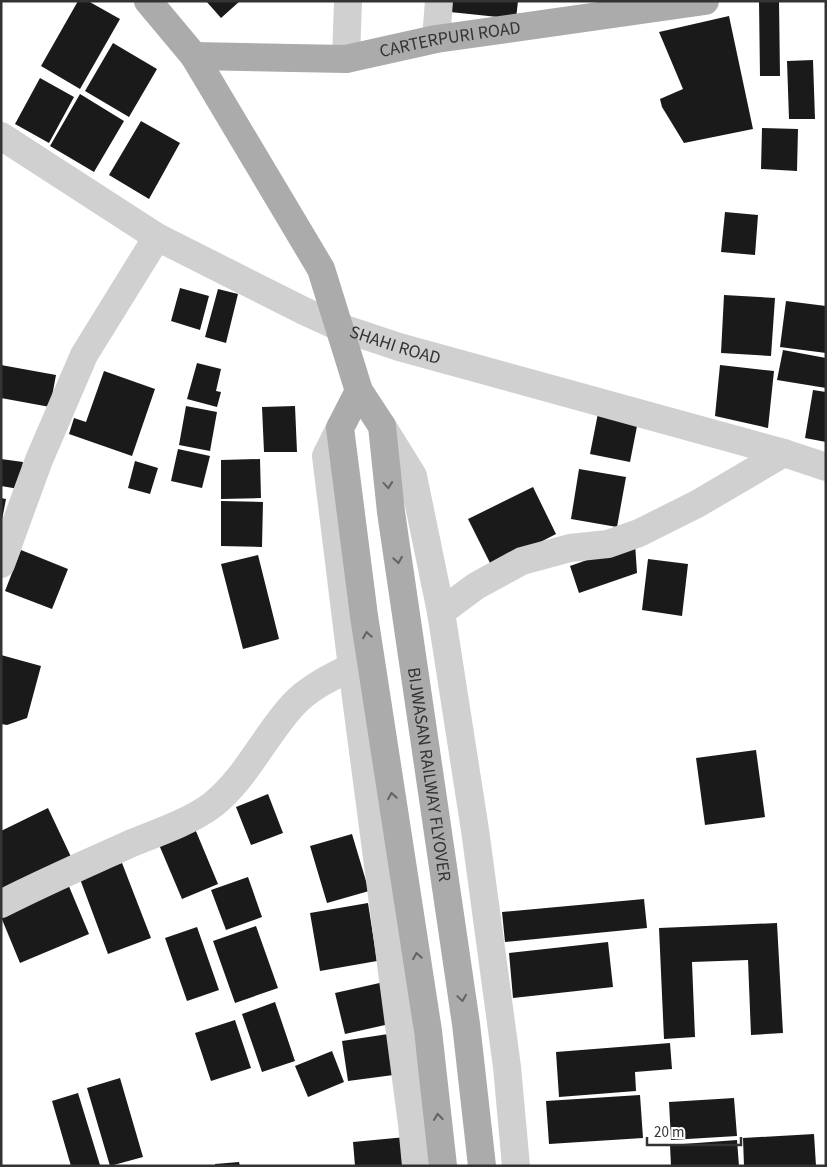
<svg xmlns="http://www.w3.org/2000/svg" width="827" height="1167" viewBox="0 0 827 1167" font-family="'Source Sans 3',sans-serif">
<style>
.building{fill:#1a1a1a}
.lines{fill:none;stroke-linecap:round;stroke-linejoin:round}
.minor{stroke:#d0d0d0;stroke-width:28}
.major{stroke:#ababab;stroke-width:28}
.oneway{stroke:#636363}
.labels{text-anchor:middle;stroke-width:5;stroke-linejoin:round;paint-order:stroke}
.street-label{font-size:18px;fill:#333;stroke:#fff}
</style>
<rect width="100%" height="100%" fill="#fff"/>
<path class="building" d="M78,1H88L120,19L80,89L41,66Z
M206,1H240L221,18Z
M451,1H518L516,19L450,12Z
M759,1H779L780,76H760Z
M729,16L753,129L684,143L662,107L660,99L683,89L659,32Z
M113,43L157,69L129,117L85,91Z
M813,60L815,119H789L787,61Z
M40,78L74,97L49,143L15,124Z
M80,94L124,121L94,172L50,146Z
M141,121L180,143L149,199L109,175Z
M762,128L798,129L797,171L761,169Z
M725,212L758,215L755,255L721,252Z
M180,288L209,296L200,330L171,321Z
M218,289L238,294L226,343L205,337Z
M724,295L775,298L771,356L721,353Z
M786,301L826,306V353L780,347Z
M783,350L826,358V388L777,380Z
M197,363L221,369L216,391L221,392L217,407L187,399Z
M1,365L56,375L50,407L1,398Z
M720,365L774,371L768,428L715,416Z
M104,371L155,389L132,456L69,434L74,418L86,422Z
M813,390L826,392V442L805,438Z
M186,406L217,412L210,451L179,445Z
M295,406L297,452H264L262,407Z
M599,408L639,416L630,462L590,454Z
M178,449L210,456L202,488L171,481Z
M1,459L23,462L19,489L1,486Z
M260,459L261,498L221,499V460Z
M135,461L158,468L150,494L128,488Z
M579,469L626,477L617,527L571,519Z
M533,487L556,534L492,567L468,519Z
M1,498L6,499L2,520H1Z
M221,501L263,502L262,547L221,546Z
M635,543L637,573L579,593L570,566Z
M21,550L68,569L52,609L5,591Z
M258,555L279,639L243,649L221,564Z
M648,559L688,564L682,616L642,610Z
M1,655L41,666L27,718L7,725L1,724Z
M756,750L765,817L705,825L696,758Z
M268,794L283,833L251,845L236,807Z
M48,808L73,861L1,893V831Z
M193,824L218,884L182,899L157,840Z
M352,834L369,891L327,903L310,846Z
M122,863L151,938L108,954L80,879Z
M248,877L262,917L226,930L211,890Z
M68,884L89,934L20,963L1,917Z
M644,899L647,928L505,942L502,912Z
M368,903L377,961L320,971L310,913Z
M777,923L783,1033L751,1035L748,960L692,962L695,1037L664,1039L659,928Z
M256,926L278,988L235,1003L213,941Z
M197,927L219,990L187,1001L165,938Z
M608,942L613,987L513,998L509,953Z
M384,982L394,1023L345,1034L335,993Z
M275,1002L295,1061L262,1072L242,1014Z
M235,1020L251,1068L211,1081L195,1033Z
M395,1033L401,1074L348,1081L342,1041Z
M670,1043L672,1069L635,1072L636,1091L559,1097L556,1052Z
M332,1051L344,1082L308,1097L295,1066Z
M120,1078L143,1157L110,1166L87,1088Z
M78,1093L100,1165L99,1166H71L52,1101Z
M640,1095L643,1138L549,1144L546,1101Z
M734,1098L737,1136L671,1140L669,1102Z
M814,1134L816,1166H744L743,1138Z
M406,1137L409,1166H355L353,1142Z
M737,1140L739,1166H671L670,1145Z
M239,1162L240,1166H215V1164Z"/>
<g class="lines">
<g class="minor">
<path d="M436,39L439,1"/>
<path d="M346,59L348,1"/>
<path id="s1" d="M1,136L157,237L304,311L339,327L399,347L784,453L826,467"/>
<path d="M382,426L413,476L441,612L475,830L507,1067L516,1166"/>
<path d="M340,428L326,456L352,667L412,1124L416,1166"/>
<path d="M1,564L39,460L84,355L157,237"/>
<path d="M441,612L476,586L522,561L570,548L608,544L639,533L697,504L784,453"/>
<path d="M1,904C44,882 88,863 132,843C157,833 189,822 211,806C246,779 263,738 292,706C308,688 331,677 352,667"/>
</g>
<g class="major">
<path id="s2" d="M148,1L194,56L321,269L359,391L382,426L391,512L466,1024L482,1166"/>
<path id="s3" d="M194,56L346,59L436,39L705,1"/>
<path d="M359,391L340,428L364,616L428,1031L443,1166"/>
</g>
</g>
<defs><path id="oneway-chevron" d="M-2-3.5L2.5 0L-2 3.5" fill="none" stroke-width="1.6" stroke-linecap="round" stroke-linejoin="round" transform="scale(1.25)"/></defs>
<g class="oneway">
<use href="#oneway-chevron" transform="translate(388 485) rotate(85)"/>
<use href="#oneway-chevron" transform="translate(398 560) rotate(81)"/>
<use href="#oneway-chevron" transform="translate(367 635) rotate(-99)"/>
<use href="#oneway-chevron" transform="translate(392 796) rotate(-99)"/>
<use href="#oneway-chevron" transform="translate(417 956) rotate(-99)"/>
<use href="#oneway-chevron" transform="translate(462 998) rotate(82)"/>
<use href="#oneway-chevron" transform="translate(438 1117) rotate(-96)"/>
</g>
<g class="labels">
<g class="street-label">
<text dy="6" stroke="none"><textPath href="#s3" startOffset="258">CARTERPURI ROAD</textPath></text>
<text dy="6" stroke="none"><textPath href="#s1" startOffset="448">SHAHI ROAD</textPath></text>
<text dy="6" stroke="none"><textPath href="#s2" startOffset="841">BIJWASAN RAILWAY FLYOVER</textPath></text>
</g>
</g>
<rect width="827" height="1167" fill="none" stroke="#333333" stroke-width="5"/>
<path d="M647 1137v8h94v-8" fill="none" stroke="#333333" stroke-width="2.5"/>
<text x="654" y="1137" font-size="15" fill="#333333" stroke="#ffffff" stroke-width="4" paint-order="stroke">20 m</text>
</svg>
